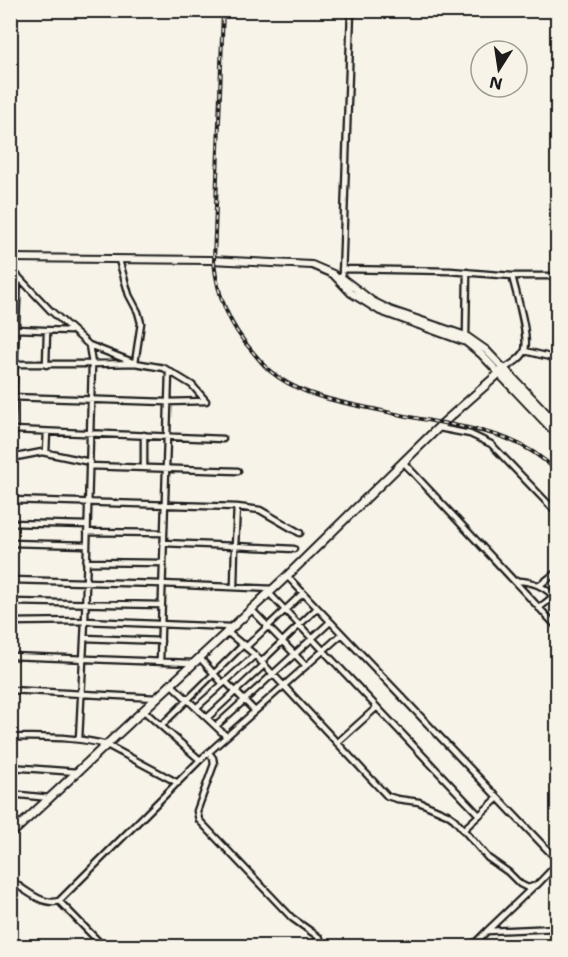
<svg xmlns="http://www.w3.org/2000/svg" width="568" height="957" viewBox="0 0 568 957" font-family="'Shantell Sans',sans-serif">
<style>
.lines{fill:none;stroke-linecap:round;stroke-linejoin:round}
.minor-casing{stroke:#1c1c1c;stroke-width:9}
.tertiary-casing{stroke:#1c1c1c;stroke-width:10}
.secondary-casing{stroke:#1c1c1c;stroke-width:11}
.minor{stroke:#f7f3e8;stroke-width:4.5}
.tertiary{stroke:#f7f3e8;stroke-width:6}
.secondary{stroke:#f7f3e8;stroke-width:7}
.rail-casing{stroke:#1c1c1c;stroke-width:4}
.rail{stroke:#f7f3e8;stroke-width:1.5;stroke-dasharray:4.5;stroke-linecap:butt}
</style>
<rect width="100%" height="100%" fill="#f7f3e8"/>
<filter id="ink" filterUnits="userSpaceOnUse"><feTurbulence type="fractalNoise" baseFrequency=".0167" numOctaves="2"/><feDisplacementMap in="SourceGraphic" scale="12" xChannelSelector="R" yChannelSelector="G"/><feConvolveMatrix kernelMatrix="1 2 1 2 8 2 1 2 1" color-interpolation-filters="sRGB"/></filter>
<g filter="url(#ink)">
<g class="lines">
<defs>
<path id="minor" d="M10,268L50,310L89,345L92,364L135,363L164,368L192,385L206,401L167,402L10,397
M342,269L450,271L512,276C516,293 529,334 525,350C522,359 511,364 504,369
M512,276H558
M342,278L351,10
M16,329L70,331
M466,336L467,272
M89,345L135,363L141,323L138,312L129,295L119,260
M525,351L558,359
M15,364H92L85,621L79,739
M46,365L47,331
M439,428L470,434L491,444L558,514
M13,430L223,439
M144,435V468
M46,453L47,432
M11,458L42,452L90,462
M404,463L558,628
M89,466L238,471
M10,472L18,277
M10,500L237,507L235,546L294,549
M237,507L260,510L300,533
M10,523L87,525
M87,532L163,533
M10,543L87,545
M163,543L235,546L234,586
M86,562L163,563
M287,576L558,861
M10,580L162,584L273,589
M514,581C533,580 545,587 558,600
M540,585L558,571
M269,593L479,815
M10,602L161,605
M539,608L554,596
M251,609L306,666
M10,622L85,621L231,627
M226,631L255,655L387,796L397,799L419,802L447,814L454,819L488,858L508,872L520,884L528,888L537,885L558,863
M84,638L161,641
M246,647L303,593
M10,656L192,663
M199,657L223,684
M160,661L169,372
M261,662L317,608
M225,681L255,711
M171,684L226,736
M10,690L157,698
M196,708L255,655
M144,711L200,760
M207,718L264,665
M161,726L244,644
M216,726L330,622
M10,737C43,738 76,736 107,745L178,783
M337,743L376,708
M209,753L213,758L214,764L197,811L199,820L292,918L320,938
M10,767L77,772
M10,794L50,798
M10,822L23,823
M463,830L498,798
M10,880C24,889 42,906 59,901L200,760L342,634
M59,901L103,946
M487,931L533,887
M472,946L487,931L558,928"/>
<path id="tertiary" d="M10,258L210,260L312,265L333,274L351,293L380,311L466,342L481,354L499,373
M338,278H342L372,301L390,310L466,336L486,350L504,369"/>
<path id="secondary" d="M499,373L558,435
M10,835L287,576L443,423L504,369L558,426"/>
</defs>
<use href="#minor" class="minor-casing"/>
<use href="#tertiary" class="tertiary-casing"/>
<use href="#secondary" class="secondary-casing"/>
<use href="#minor" class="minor"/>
<use href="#tertiary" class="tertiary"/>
<use href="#secondary" class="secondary"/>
<defs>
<path id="rail" d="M223,10L214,261C217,296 229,325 252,351C258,358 264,366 270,371C294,391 325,399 354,405C384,411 413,418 443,423C490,432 522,437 558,472"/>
</defs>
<use href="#rail" class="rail-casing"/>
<use href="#rail" class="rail"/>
</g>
</g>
<rect width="568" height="957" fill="none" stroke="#f7f3e8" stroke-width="36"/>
<rect x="18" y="18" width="532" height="921" fill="none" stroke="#1c1c1c" stroke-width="2" filter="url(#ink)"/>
<g transform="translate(499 69) rotate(192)"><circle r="28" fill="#f7f3e8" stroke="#9f9d96" stroke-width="1.5"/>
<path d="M0-4.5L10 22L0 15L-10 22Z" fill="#1c1c1c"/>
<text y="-9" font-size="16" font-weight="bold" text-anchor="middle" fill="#1c1c1c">N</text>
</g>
</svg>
